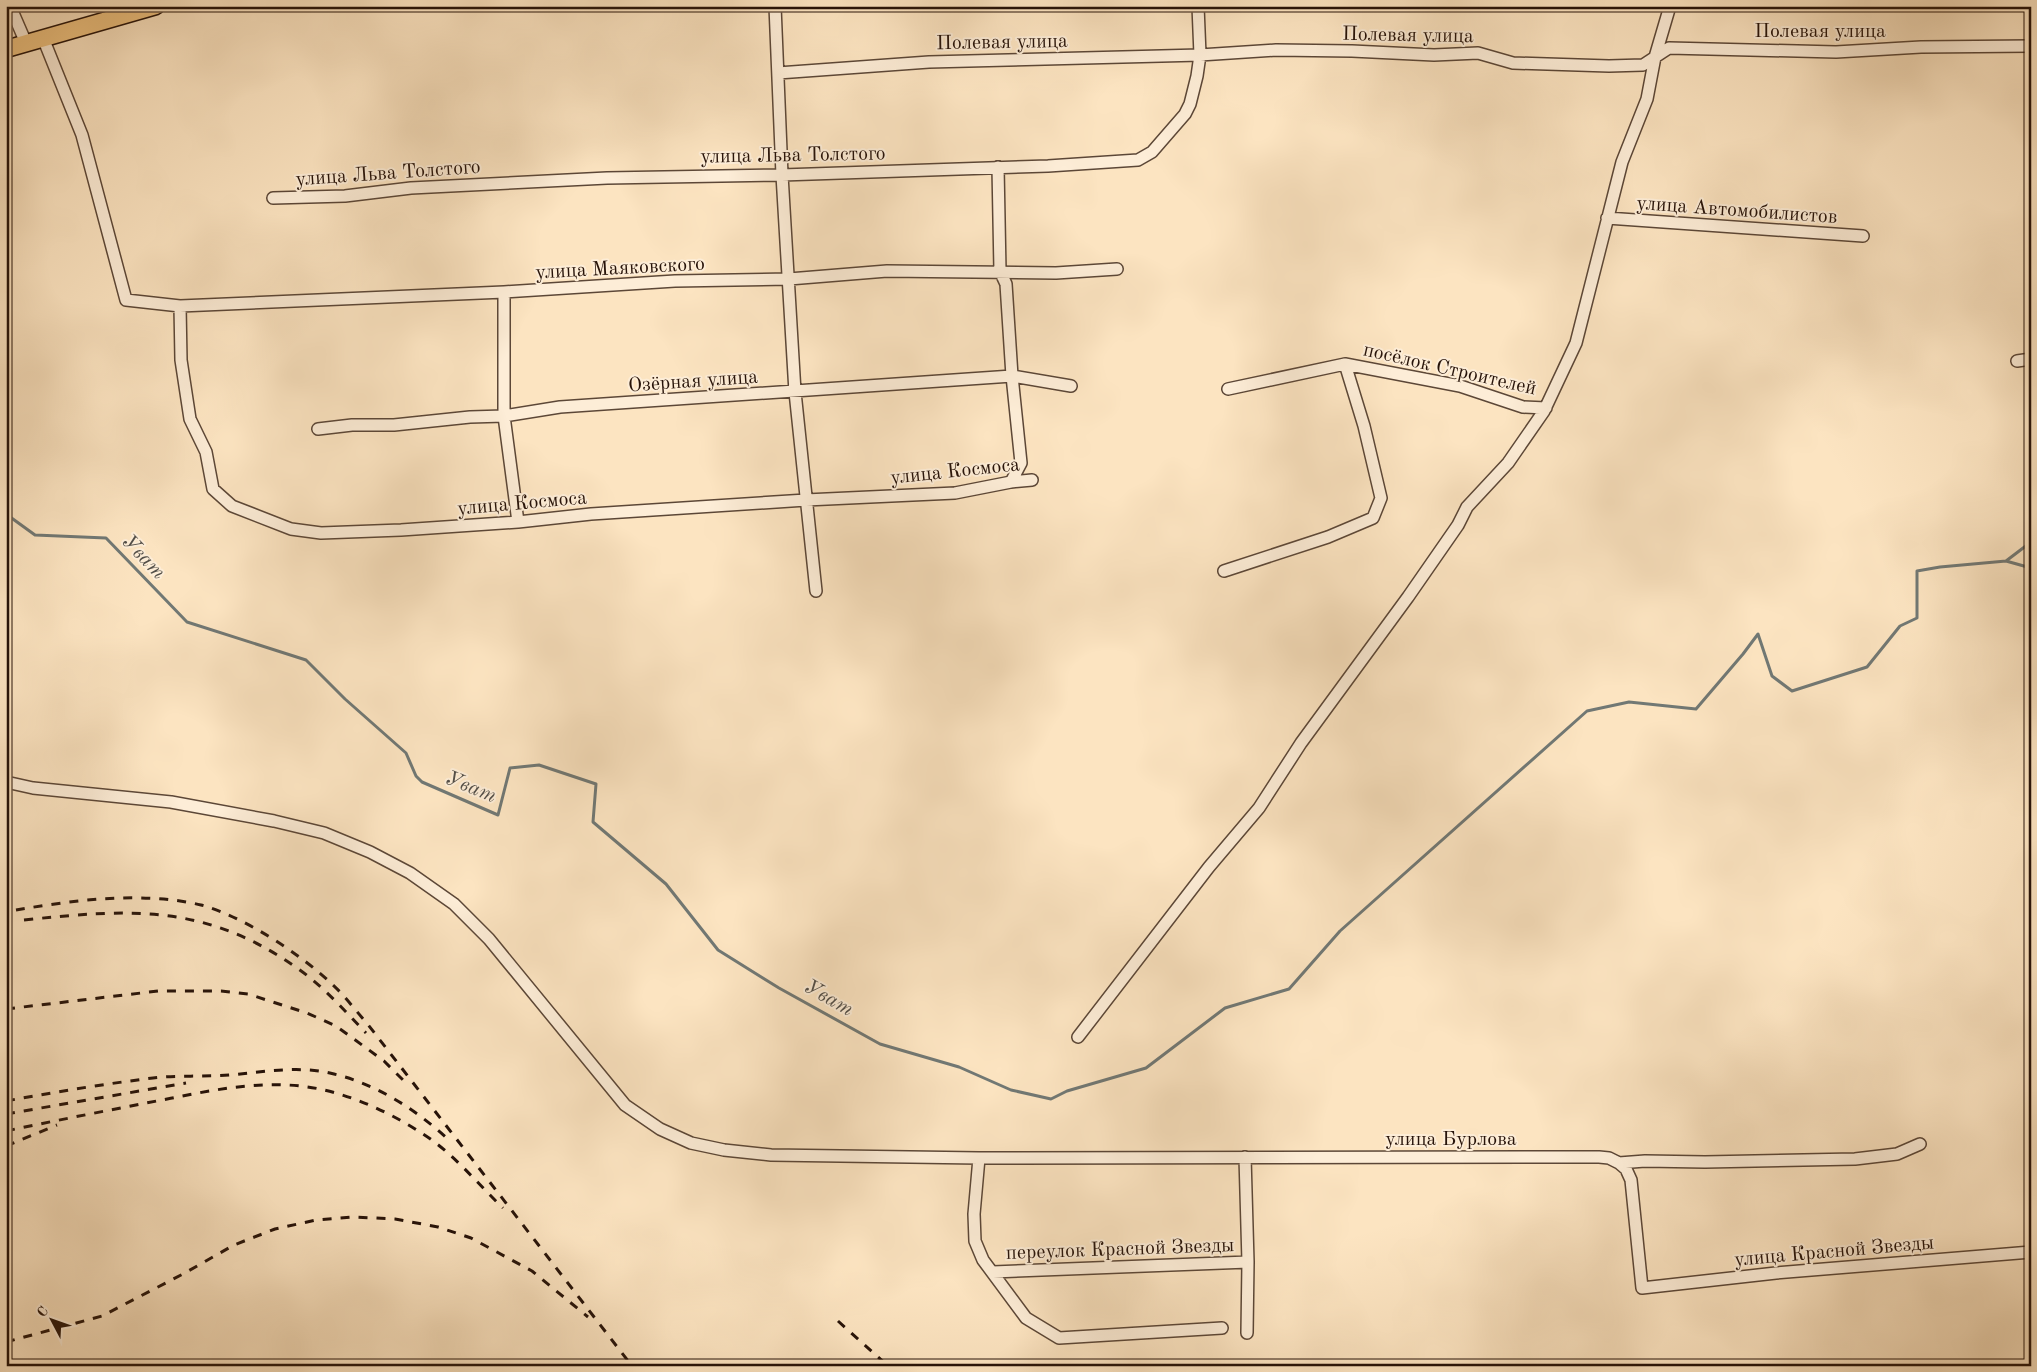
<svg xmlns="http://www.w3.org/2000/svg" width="2037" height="1372" viewBox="0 0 2037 1372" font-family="'Old Standard TT',serif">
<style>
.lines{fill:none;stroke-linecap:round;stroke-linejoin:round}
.stream{stroke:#717874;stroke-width:3}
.minor-casing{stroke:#5c4737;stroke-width:14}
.highway-casing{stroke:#271309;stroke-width:19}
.minor{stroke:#fdedd7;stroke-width:11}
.highway{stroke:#eec280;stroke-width:16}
.rail{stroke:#271309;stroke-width:3;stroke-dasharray:9 9;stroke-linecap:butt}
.labels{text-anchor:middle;stroke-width:4;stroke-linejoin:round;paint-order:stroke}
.street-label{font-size:20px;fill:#271309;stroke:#fdedd7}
.water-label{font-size:21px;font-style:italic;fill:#524e48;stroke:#fdedd7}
</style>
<rect width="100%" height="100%" fill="#fce4c1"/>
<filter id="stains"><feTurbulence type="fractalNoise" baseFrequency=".004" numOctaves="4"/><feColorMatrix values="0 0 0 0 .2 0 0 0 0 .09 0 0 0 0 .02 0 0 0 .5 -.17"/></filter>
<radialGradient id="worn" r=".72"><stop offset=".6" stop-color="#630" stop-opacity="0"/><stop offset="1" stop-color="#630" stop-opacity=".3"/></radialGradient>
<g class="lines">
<path class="stream" d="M6,514L35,535L106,538L187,622L306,660L345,699L406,753L416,776L422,782L498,815L510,768L539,765L596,784L593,822L666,884L718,950L779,988L880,1044L959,1067L1011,1090L1051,1099L1067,1091L1146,1068L1225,1008L1289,989L1340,931L1587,711L1629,702L1696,709L1743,654L1758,634L1772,676L1792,691L1867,667L1900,626L1917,618V571L1940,567L2006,561L2031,542
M2006,561L2031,568"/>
<defs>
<path id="minor" d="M10,6L26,43
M775,6L782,175L795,392L816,591
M43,38L82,135L126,300L180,306L504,292L675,281L789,279L887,271L1056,273L1117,269
M778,73L929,62L1200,55L1276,50L1352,51L1434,55L1478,53L1513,63L1609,66L1643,65L1669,48L1836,52L1921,47L2031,46
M998,167L1000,271L1006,284L1012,376L1021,463L1011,482
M273,198L345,196L411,188L607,178L782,175L1048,166L1138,160L1152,152L1185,114L1190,104L1197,76L1200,55L1198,6
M1607,218L1863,236
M504,292V416L518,522
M180,306L181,360L190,419L206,452L213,489L232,506L291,529L321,533L401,530L518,522L591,514L806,500L955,493L1011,482L1032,480
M2017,361L2031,359
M1228,389L1345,364L1460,386L1523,407L1546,408
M318,429L352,425H394L470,417L504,416L560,407L1012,376L1071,386
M1224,571L1328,537L1373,518L1381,498L1364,426L1345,364
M6,782L33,788L171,802L274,821L324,833L370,852L410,873L454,904L489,939L625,1105L660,1129L691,1143L724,1150L771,1155L979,1158L1599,1157L1609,1158L1619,1163L1645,1161L1705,1162L1855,1159L1897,1154L1920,1144
M1078,1037L1209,867L1259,808L1301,743L1408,597L1458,525L1467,507L1508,463L1544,411L1576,343L1622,162L1647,99L1655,57L1670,6
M1245,1157L1248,1262L1247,1333
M979,1158L974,1214L975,1241L983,1260L1026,1318L1059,1338L1222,1328
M1619,1163L1626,1169L1631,1180L1642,1288L1776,1273L2031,1252
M993,1272L1248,1262"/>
<path id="highway" d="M6,49L156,6"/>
</defs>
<use href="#minor" class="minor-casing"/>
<use href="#highway" class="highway-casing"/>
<use href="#minor" class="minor"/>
<use href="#highway" class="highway"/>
<path class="rail" d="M16,910C75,900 142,891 201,905C243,916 302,955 333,985C345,996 355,1010 366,1022L632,1366
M24,920C129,909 205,903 297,968C323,986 344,1010 366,1033
M6,1009L158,991H221L248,994L307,1013L336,1026L384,1061L403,1080
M6,1101C55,1092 104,1084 153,1078C178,1075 204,1077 229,1075C265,1072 299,1065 334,1074C379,1085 418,1111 451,1142
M6,1114L186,1083
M6,1131C58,1120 110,1110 162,1100C208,1091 254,1081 300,1086C342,1090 388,1111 423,1134C453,1153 477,1183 503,1208
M6,1146L57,1125
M838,1321L888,1366
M6,1342L102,1316L183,1274L234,1245L275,1229L316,1220L353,1217L395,1219L438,1227L471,1238L532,1271L588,1317"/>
</g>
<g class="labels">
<g class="street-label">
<text x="1820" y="37">Полевая улица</text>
<text transform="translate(1408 34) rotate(1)" y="7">Полевая улица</text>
<text transform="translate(1002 41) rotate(-1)" y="7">Полевая улица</text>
<text transform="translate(793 154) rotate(-1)" y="7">улица Льва Толстого</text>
<text transform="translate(388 172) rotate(-4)" y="7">улица Льва Толстого</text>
<text transform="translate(1737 209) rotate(4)" y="7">улица Автомобилистов</text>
<text transform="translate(620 267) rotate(-3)" y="7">улица Маяковского</text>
<text transform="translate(1450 368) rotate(13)" y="7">посёлок Строителей</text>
<text transform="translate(693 380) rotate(-4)" y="7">Озёрная улица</text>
<text transform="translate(955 470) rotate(-6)" y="7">улица Космоса</text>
<text transform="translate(522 502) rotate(-5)" y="7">улица Космоса</text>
<text x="1451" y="1145">улица Бурлова</text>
<text transform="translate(1120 1248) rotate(-2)" y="7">переулок Красной Звезды</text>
<text transform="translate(1834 1250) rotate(-5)" y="7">улица Красной Звезды</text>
</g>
<g class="water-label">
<text transform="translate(144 556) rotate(46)" y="7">Уват</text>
<text transform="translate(471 786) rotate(22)" y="7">Уват</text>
<text transform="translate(829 997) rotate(30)" y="7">Уват</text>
</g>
</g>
<rect width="2037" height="1372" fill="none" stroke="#fce4c1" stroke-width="25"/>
<rect x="8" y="8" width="2022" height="1357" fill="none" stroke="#271309" stroke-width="2.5"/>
<rect x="12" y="12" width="2012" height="1347" fill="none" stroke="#271309"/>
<g transform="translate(52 1320) rotate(311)" stroke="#fdedd7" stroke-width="4" paint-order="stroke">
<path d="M0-4L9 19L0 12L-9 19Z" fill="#271309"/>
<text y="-8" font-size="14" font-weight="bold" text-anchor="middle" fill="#271309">С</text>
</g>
<rect width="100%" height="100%" filter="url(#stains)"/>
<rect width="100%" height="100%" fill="url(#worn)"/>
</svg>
